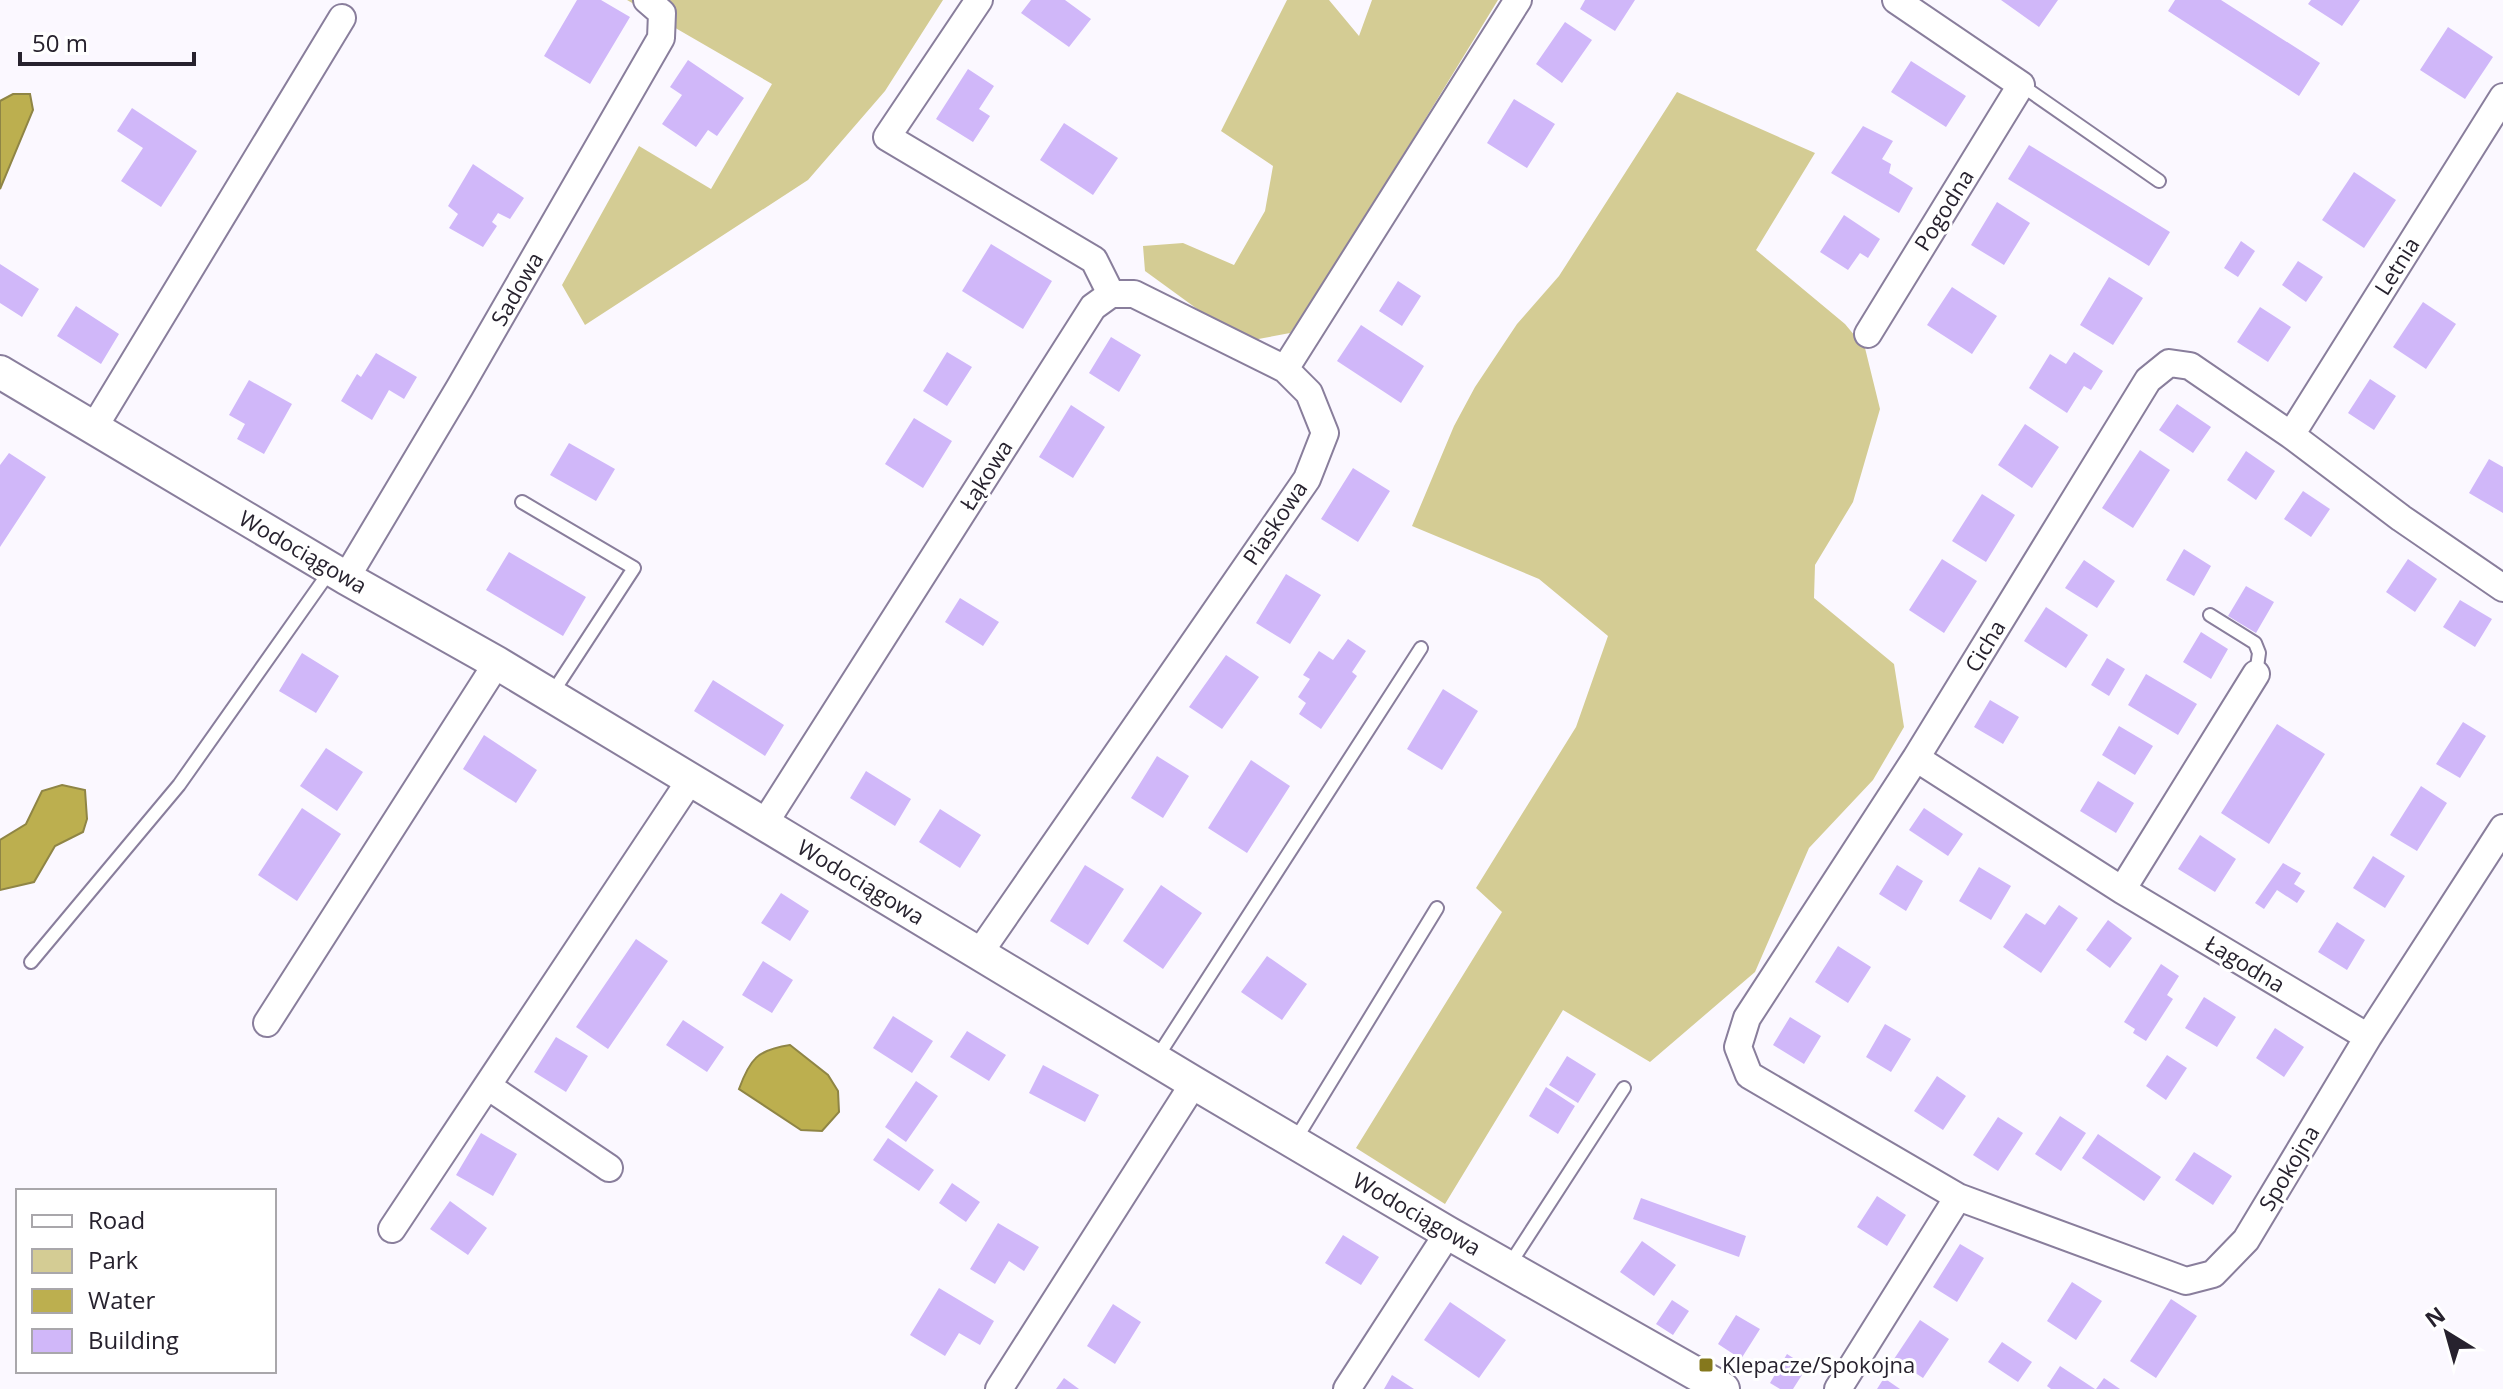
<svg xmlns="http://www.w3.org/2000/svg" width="2503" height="1389" viewBox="0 0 2503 1389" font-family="'Open Sans',sans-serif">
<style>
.green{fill:#d4cc94}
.water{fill:#bcaf4f;stroke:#8f8545;stroke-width:2}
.building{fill:#d0b7f9}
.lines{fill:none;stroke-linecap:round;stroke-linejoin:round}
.service-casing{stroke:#897e9c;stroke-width:16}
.minor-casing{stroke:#897e9c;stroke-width:30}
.tertiary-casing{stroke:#897e9c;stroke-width:36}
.service{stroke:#fff;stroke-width:12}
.minor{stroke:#fff;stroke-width:26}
.tertiary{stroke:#fff;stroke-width:32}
.poi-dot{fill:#85781d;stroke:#fff;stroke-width:3}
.labels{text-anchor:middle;stroke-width:6;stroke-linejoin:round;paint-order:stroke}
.street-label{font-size:22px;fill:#27222e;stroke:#fff}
.poi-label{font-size:22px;fill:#27222e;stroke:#fff;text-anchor:start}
</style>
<rect width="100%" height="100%" fill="#fbf8ff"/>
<path class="green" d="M627,0H943L885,91L808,180L585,325L562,285L639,146L711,189L772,84Z
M1287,0H1329L1359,36L1372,0H1498L1320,291L1290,333L1253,340L1211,319L1145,271L1143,246L1183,243L1234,265L1265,211L1273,166L1221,131Z
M1677,92L1815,153L1756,250L1845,324L1865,348L1880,409L1853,502L1815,565L1814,598L1894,664L1904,727L1873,780L1809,848L1755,972L1650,1062L1563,1010L1445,1204L1356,1148L1502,912L1476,888L1576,727L1608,636L1539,579L1412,526L1454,426L1475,387L1517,324L1559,276Z"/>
<path class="water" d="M13,94H30L33,110L0,189V101Z
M62,785L85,790L87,819L83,832L55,846L34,882L0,890V840L26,824L42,791Z
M790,1045L828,1075L838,1091L839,1112L822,1131L801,1130L739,1089C750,1059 757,1050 790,1045Z"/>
<path class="building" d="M577,0H601L630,17L590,84L544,56Z
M1031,0H1065L1091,19L1069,47L1021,13Z
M1585,0H1635L1615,31L1580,9Z
M2001,0H2058L2039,27Z
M2175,0H2221L2320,63L2299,96L2168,11Z
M2311,0H2360L2342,26L2308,4Z
M1565,22L1592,40L1562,83L1536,64Z
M2448,27L2493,57L2465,99L2420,70Z
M688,60L744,98L717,136L708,130L696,147L662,124L682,95L670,87Z
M1911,61L1966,96L1946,127L1891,92Z
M968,69L994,86L979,109L990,116L973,142L936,119Z
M1514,99L1555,124L1527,168L1487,143Z
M132,108L197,151L161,207L121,181L143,148L117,131Z
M1064,123L1118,158L1093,195L1040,160Z
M1863,126L1893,141L1882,159L1891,164L1889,173L1913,188L1899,213L1831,173Z
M2029,145L2170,232L2149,266L2008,179Z
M473,164L524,198L510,219L498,213L492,222L497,226L483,247L449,228L458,214L448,206Z
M2354,172L2396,200L2364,248L2322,220Z
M1997,202L2030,223L2004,265L1971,245Z
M1844,215L1880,239L1868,258L1860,253L1848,270L1820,252Z
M2241,241L2255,251L2238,277L2224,268Z
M991,244L1052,281L1023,329L962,291Z
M2298,261L2323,277L2306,302L2282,285Z
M0,264L39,289L22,317L0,303Z
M2109,277L2143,298L2113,345L2080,325Z
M1398,281L1421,296L1402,326L1379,311Z
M1952,287L1997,316L1972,354L1927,325Z
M2423,302L2456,324L2426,369L2393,347Z
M76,306L119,334L101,364L57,336Z
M2260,307L2291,327L2268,362L2237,342Z
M1361,325L1424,366L1401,403L1337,361Z
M1111,337L1141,355L1119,392L1089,373Z
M947,352L972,367L947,406L923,391Z
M2074,352L2103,371L2091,390L2084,386L2067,413L2029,388L2050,354L2066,364Z
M376,353L417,377L404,399L389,390L372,420L341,401L357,374L361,377Z
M2370,379L2396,396L2374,430L2348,413Z
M249,380L292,404L264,454L237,439L245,424L229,415Z
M2177,404L2211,427L2193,453L2159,430Z
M1071,405L1105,427L1073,478L1039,457Z
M914,418L952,441L923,488L885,464Z
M2025,424L2059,447L2032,488L1998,465Z
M569,443L615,469L596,501L550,475Z
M2140,450L2170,470L2133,528L2102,508Z
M2246,451L2275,471L2256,500L2227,480Z
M9,453L46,477L0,547V465Z
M2489,459L2503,467V513L2469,493Z
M1353,468L1390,491L1358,542L1321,519Z
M2303,491L2330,509L2311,537L2284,519Z
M1982,494L2015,515L1986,562L1952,541Z
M2184,549L2211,566L2194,596L2166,580Z
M509,552L586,597L563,636L486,590Z
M1942,559L1977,581L1944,633L1909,610Z
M2408,559L2437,579L2415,612L2386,592Z
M2084,560L2115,581L2097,608L2065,588Z
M1286,574L1321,595L1290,644L1256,623Z
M2246,586L2274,602L2256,633L2228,616Z
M960,598L999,622L983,646L945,622Z
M2460,600L2492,619L2475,647L2443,627Z
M2046,607L2088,635L2066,668L2024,641Z
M2201,632L2228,649L2211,679L2183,662Z
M1348,639L1366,651L1352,672L1357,676L1321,729L1299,714L1306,703L1298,697L1310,679L1303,675L1319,651L1333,660Z
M302,653L339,676L316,713L279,691Z
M1226,655L1259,677L1222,729L1189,707Z
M2107,658L2125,669L2109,696L2091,685Z
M2146,674L2197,704L2178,735L2128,705Z
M713,680L784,725L765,756L694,711Z
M1443,689L1478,711L1442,770L1407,749Z
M1990,700L2019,717L2003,744L1974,727Z
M2463,722L2486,736L2460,778L2436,764Z
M2277,724L2325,754L2269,844L2221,813Z
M2119,726L2153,746L2135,775L2102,755Z
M484,735L537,770L516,803L463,769Z
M326,748L363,772L337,811L300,786Z
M1157,756L1189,776L1163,818L1131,798Z
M1251,760L1290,786L1247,853L1208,828Z
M866,771L911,799L895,826L850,798Z
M2098,781L2134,803L2116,833L2080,811Z
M2421,786L2447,803L2417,851L2390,835Z
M302,808L341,834L297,901L258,875Z
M1924,808L1963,834L1948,856L1909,830Z
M940,809L981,835L960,868L919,842Z
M2200,835L2236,859L2215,892L2178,869Z
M2373,856L2405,876L2385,908L2353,888Z
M2283,863L2301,873L2294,884L2305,891L2297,903L2277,890L2264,909L2255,903Z
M1085,865L1124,889L1088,945L1050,921Z
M1897,865L1923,881L1906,911L1879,894Z
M1979,867L2011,886L1991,920L1959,901Z
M1161,885L1202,913L1163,969L1123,941Z
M781,893L809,911L790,941L761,923Z
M2059,905L2078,918L2041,973L2003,947L2026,913L2045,925Z
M2108,920L2132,938L2110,968L2086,950Z
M2337,922L2365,940L2347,970L2318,952Z
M636,939L668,961L608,1049L576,1027Z
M1838,946L1871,967L1848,1003L1815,982Z
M1267,956L1307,984L1282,1020L1241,992Z
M763,961L793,980L772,1013L742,995Z
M2161,964L2179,976L2167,995L2173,999L2146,1041L2133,1033L2135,1029L2124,1022Z
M2204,997L2236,1017L2217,1047L2185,1028Z
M893,1016L933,1041L912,1073L873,1048Z
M1790,1017L1821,1036L1804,1064L1773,1045Z
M683,1020L724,1047L707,1072L666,1045Z
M1885,1024L1911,1039L1891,1072L1866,1057Z
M2275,1028L2304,1047L2284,1077L2256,1058Z
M967,1031L1006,1055L989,1081L950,1057Z
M556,1037L588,1056L566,1092L534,1072Z
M2167,1055L2187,1068L2166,1100L2146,1086Z
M1567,1056L1596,1074L1578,1103L1549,1085Z
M1043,1065L1099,1095L1085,1122L1029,1093Z
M1937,1076L1966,1096L1943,1130L1914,1111Z
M916,1081L938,1096L906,1142L885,1127Z
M1546,1087L1575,1106L1558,1134L1529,1116Z
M2060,1116L2086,1133L2061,1171L2035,1154Z
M1998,1117L2023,1133L1998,1171L1973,1155Z
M481,1133L517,1154L493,1196L456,1175Z
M2098,1134L2161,1177L2144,1201L2082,1158Z
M888,1138L934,1170L919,1191L873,1160Z
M2194,1152L2232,1176L2213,1205L2175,1180Z
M952,1183L980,1202L966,1222L939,1203Z
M1877,1196L1906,1215L1887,1246L1857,1227Z
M1641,1198L1746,1236L1739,1257L1633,1219Z
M450,1201L487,1228L468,1255L430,1229Z
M998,1223L1039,1247L1024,1271L1009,1261L995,1284L970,1269Z
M1343,1235L1379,1257L1361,1285L1325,1263Z
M1642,1241L1676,1265L1654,1296L1620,1272Z
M1960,1244L1984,1258L1957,1302L1933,1287Z
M2072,1282L2102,1301L2076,1340L2047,1321Z
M939,1288L994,1321L980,1345L959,1333L945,1356L910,1335Z
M2171,1299L2197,1316L2156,1378L2130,1361Z
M1672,1300L1689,1311L1673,1335L1656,1324Z
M1450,1302L1506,1340L1479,1378L1424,1340Z
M1113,1304L1141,1322L1115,1364L1087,1346Z
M1736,1315L1760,1329L1741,1359L1718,1344Z
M1920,1320L1949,1339L1923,1378L1894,1359Z
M2002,1342L2032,1362L2018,1382L1988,1362Z
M1787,1354L1807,1367L1793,1389H1780L1770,1383Z
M2060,1366L2095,1389H2051L2047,1386Z
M1392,1375L1414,1389H1384Z
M1064,1378L1079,1389H1056Z
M1884,1378L1900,1389H1877Z
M2104,1378L2120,1389H2096Z"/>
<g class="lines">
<defs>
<path id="service" d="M2021,85L2159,181
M522,502L634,568L551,695
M2210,615L2255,643L2259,653L2256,674
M31,962L179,785L330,571
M1156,1059L1421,648
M1294,1142L1437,908
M1508,1267L1624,1088"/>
<path id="minor" d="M979,0L887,137L1094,260L1111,294
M1868,334L2021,85L1896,0
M93,429L342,18
M2291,435L2503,97
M346,578L460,387L661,38L662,13L647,0
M2503,588L2401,518L2291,435L2190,366L2169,363L2148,380L1916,758L1747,1018L1738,1047L1749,1075L1958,1197L2186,1281L2213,1274L2246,1240L2368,1037L2503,828
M1916,758L2122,890L2368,1037
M764,824L1093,307L1111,294H1134L1285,369
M2122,890L2256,674
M980,952L1307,479L1325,433L1309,393L1285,369L1518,0
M267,1023L497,663
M489,1087L609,1168
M392,1229L691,779
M999,1389L1194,1083
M1347,1389L1448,1233
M1838,1389L1958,1197"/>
<path id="tertiary" d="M0,372L346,578L497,663L1194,1083L1448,1233L1723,1389"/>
</defs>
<use href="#service" class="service-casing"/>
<use href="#minor" class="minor-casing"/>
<use href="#tertiary" class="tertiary-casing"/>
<use href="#service" class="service"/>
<use href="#minor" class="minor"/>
<use href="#tertiary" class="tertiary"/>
</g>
<rect class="poi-dot" x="1698" y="1357" width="16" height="16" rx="4"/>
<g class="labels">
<g class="street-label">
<text transform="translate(1944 210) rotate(-58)" y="8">Pogodna</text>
<text transform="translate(2397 266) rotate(-58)" y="8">Letnia</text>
<text transform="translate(517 289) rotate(-60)" y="8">Sadowa</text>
<text transform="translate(986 475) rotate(-58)" y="8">Łąkowa</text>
<text transform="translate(1275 523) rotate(-56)" y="8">Piaskowa</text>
<text transform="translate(303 552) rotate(30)" y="8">Wodociągowa</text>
<text transform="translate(1985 646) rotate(-59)" y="8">Cicha</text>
<text transform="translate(861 882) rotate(31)" y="8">Wodociągowa</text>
<text transform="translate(2245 964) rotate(31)" y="8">Łagodna</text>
<text transform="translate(2289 1168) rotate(-59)" y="8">Spokojna</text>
<text transform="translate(1417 1214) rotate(30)" y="8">Wodociągowa</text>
</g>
<g class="poi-label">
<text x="1722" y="1373">Klepacze/Spokojna</text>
</g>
</g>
<rect x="16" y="1189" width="260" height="184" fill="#ffffff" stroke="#a9a7ab" stroke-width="2"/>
<rect x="32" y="1215" width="40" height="12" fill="#ffffff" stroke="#a9a7ab" stroke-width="2"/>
<text x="88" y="1229" font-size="24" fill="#27222e">Road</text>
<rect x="32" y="1249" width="40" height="24" fill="#d4cc94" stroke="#a9a7ab" stroke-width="2"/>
<text x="88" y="1269" font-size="24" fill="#27222e">Park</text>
<rect x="32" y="1289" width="40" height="24" fill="#bcaf4f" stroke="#a9a7ab" stroke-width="2"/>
<text x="88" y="1309" font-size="24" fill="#27222e">Water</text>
<rect x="32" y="1329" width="40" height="24" fill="#d0b7f9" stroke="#a9a7ab" stroke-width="2"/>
<text x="88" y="1349" font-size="24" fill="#27222e">Building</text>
<g transform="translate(2447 1333) rotate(323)" stroke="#ffffff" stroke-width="6" paint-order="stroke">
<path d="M0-6L14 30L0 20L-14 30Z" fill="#27222e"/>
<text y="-12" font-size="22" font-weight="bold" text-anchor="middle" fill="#27222e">N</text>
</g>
<path d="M20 52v12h174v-12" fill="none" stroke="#27222e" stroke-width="4"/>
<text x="32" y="52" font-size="24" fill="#27222e" stroke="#ffffff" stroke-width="6" paint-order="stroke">50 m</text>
</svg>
